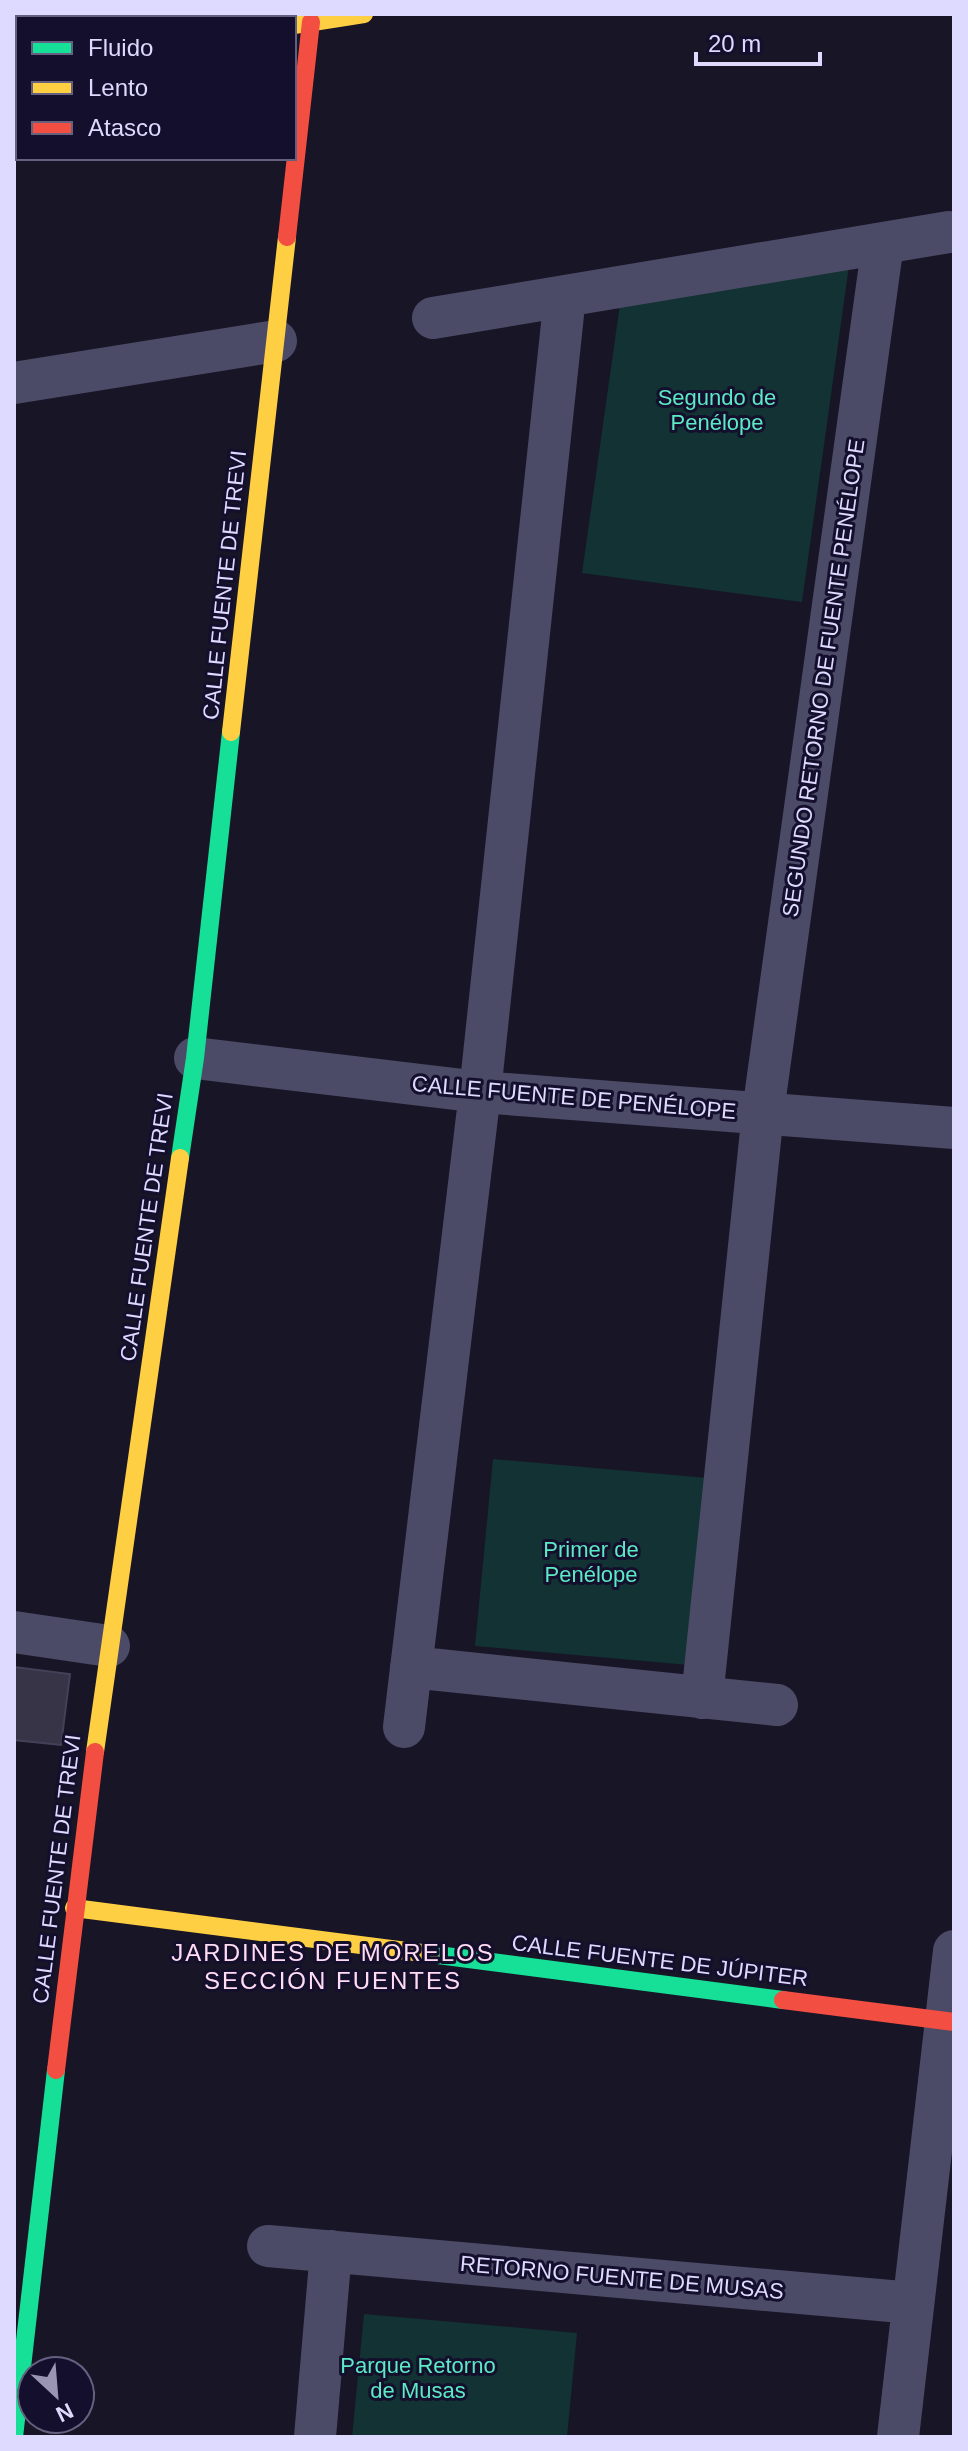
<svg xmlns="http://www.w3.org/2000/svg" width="968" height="2451" viewBox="0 0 968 2451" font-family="Helvetica,sans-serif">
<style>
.green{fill:#123233}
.building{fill:#373447;stroke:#454058;stroke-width:2}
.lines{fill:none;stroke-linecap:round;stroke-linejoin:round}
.street{stroke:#4b4a67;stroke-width:42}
.fast{stroke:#16e098;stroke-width:18}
.slow{stroke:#ffcf43;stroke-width:18}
.jam{stroke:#f24e42;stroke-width:18}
.labels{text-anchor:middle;stroke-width:6;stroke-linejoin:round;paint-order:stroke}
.park-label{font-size:22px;fill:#5ce9c5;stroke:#140f2c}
.street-label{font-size:22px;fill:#dedaff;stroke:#140f2c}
.neighbourhood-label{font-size:24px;letter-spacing:2px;fill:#ffdcf2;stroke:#140f2c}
</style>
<rect width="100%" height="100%" fill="#181526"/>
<path class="green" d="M849,266L802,602L582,573L621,297Z
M493,1459L707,1478L689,1665L475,1646Z
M364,2314L577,2333L567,2437H352Z"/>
<path class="building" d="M14,1667L70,1674L61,1745L14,1740Z"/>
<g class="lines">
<path class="street" d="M433,318L949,232
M14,383L276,341
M195,1058L480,1092L954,1128
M14,1632L109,1646
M411,1667L777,1705
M702,1698L763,1112L883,243
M404,1727L480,1092L565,296
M268,2246L913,2303
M315,2437L331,2251
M898,2437L954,1951"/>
<path class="fast" d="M180,1158L195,1058L231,732
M430,1954L783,2000
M14,2437L56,2070"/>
<path class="slow" d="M294,25L364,14
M14,76L18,75
M231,732L287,237
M95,1752L180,1158
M74,1908L430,1954"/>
<path class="jam" d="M287,237L311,22
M783,2000L954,2022
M56,2070L95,1752"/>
</g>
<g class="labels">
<g class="park-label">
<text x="717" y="405">Segundo de<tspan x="717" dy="25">Penélope</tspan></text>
<text x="591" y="1557">Primer de<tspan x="591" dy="25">Penélope</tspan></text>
<text x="418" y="2373">Parque Retorno<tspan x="418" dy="25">de Musas</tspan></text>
</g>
<g class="street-label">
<text transform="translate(224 585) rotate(-84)" y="8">CALLE FUENTE DE TREVI</text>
<text transform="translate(823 678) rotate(-82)" y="8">SEGUNDO RETORNO DE FUENTE PENÉLOPE</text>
<text transform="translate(574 1097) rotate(5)" y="8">CALLE FUENTE DE PENÉLOPE</text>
<text transform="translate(146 1227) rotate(-82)" y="8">CALLE FUENTE DE TREVI</text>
<text transform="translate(56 1869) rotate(-83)" y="8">CALLE FUENTE DE TREVI</text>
<text transform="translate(660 1960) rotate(7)" y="8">CALLE FUENTE DE JÚPITER</text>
<text transform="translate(622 2277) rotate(5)" y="8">RETORNO FUENTE DE MUSAS</text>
</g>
<g class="neighbourhood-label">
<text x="333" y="1961">JARDINES DE MORELOS<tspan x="333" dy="28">SECCIÓN FUENTES</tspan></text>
</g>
</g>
<rect width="968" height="2451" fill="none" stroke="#dedaff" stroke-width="32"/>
<rect x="16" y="16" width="280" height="144" fill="#140f2c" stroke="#656080" stroke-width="2"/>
<rect x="32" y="42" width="40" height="12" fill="#16e098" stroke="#656080" stroke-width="2"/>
<text x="88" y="56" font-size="24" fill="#dedaff">Fluido</text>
<rect x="32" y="82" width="40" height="12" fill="#ffcf43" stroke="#656080" stroke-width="2"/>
<text x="88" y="96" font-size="24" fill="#dedaff">Lento</text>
<rect x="32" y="122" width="40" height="12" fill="#f24e42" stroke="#656080" stroke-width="2"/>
<text x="88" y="136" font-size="24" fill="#dedaff">Atasco</text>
<g transform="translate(56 2395) rotate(154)"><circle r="38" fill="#140f2c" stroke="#656080" stroke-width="2"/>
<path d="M0-6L14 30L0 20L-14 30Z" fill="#9995b3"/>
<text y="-12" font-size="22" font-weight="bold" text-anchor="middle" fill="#dedaff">N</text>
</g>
<path d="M696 52v12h124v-12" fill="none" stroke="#dedaff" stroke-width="4"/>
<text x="708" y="52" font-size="24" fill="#dedaff" stroke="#140f2c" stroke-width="6" paint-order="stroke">20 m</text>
</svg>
